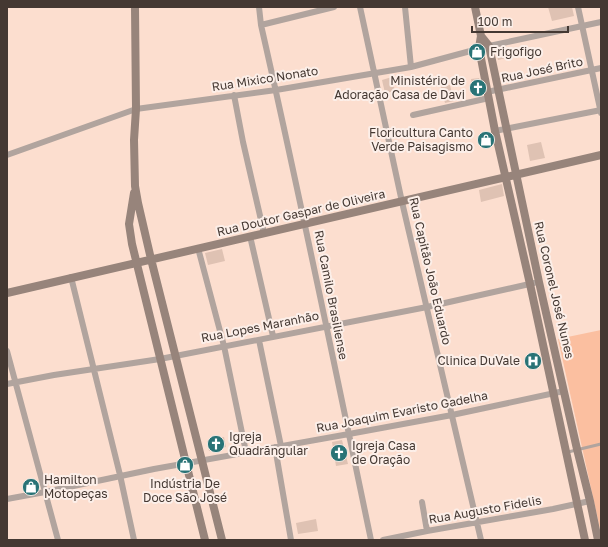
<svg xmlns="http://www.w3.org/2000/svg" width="608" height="547" viewBox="0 0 608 547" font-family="'Golos Text',sans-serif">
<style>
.green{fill:#fbbfa0}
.building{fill:#dfc2b3}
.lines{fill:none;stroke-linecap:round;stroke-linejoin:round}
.lane{stroke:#b1a49e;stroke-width:3}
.street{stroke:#b1a49e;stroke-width:6}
.secondary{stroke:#97847b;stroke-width:8}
.labels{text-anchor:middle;stroke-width:4;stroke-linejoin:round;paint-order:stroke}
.poi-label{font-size:12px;fill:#443832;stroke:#fcefe9;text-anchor:start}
.street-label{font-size:12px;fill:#443832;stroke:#fcefe9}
</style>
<rect width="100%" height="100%" fill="#fcdecf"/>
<path class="green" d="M601,330V533L558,339Z"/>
<path class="building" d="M548,7H572L574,16L552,21Z
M504,49L506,58L498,60L496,50Z
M392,77L395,91L385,93L382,80Z
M479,78L482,90L473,92L471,79Z
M450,85L454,101L445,103L441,87Z
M541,142L545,158L530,161L527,145Z
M502,184L504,196L481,202L479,190Z
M222,249L225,261L208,265L205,253Z
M224,437L226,447L209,451L207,441Z
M342,440L348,464L336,466L332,442Z
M316,519L318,531L298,534L296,523Z"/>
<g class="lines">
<path class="lane" d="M568,452L601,444"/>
<path class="street" d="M259,7L261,25C300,196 335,368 371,540
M360,7L402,202L481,540
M405,7L411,67
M578,7L601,113
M261,25L334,7
M487,92L601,68
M234,95L243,142L264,233
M413,115L489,98
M495,131L601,110
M7,155L136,109L276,90L411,67L489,46L601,22
M250,236L273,336
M198,248L224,346L246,452
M71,277L120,475L134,540
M259,340L281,446
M7,351L58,540
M7,384L54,375L160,359L427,307L534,283
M275,447L291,540
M7,499L45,492L154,469L349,434L452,415L564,391
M422,502L427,531
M383,540L427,531L553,509L590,501"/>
<path class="secondary" d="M135,7L136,109L134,140L135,186L138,203L151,259L222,540
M475,7L481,36L479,48L495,131L530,284L585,540
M481,36L489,46L539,282L577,449L590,501L598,540
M134,193L129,224L132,244L205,540
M7,293L601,155"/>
</g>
<defs>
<symbol id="shop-disc" viewBox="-11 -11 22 22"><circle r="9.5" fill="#297376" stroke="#fcefe9"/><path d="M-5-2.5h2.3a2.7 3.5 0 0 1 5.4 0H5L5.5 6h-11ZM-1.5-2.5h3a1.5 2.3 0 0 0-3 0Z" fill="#fff"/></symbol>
<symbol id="church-disc" viewBox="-11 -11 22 22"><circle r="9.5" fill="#297376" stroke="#fcefe9"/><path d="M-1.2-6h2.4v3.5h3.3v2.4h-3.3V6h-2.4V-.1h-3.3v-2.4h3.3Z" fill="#fff"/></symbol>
<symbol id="hospital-disc" viewBox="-11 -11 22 22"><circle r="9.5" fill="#297376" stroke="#fcefe9"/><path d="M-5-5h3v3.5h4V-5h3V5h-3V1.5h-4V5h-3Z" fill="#fff"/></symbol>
</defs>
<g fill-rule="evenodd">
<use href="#shop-disc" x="467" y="42" width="20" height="20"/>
<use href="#church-disc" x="468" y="78" width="20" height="20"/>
<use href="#shop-disc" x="476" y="130" width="20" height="20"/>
<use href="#hospital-disc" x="523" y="351" width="20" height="20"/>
<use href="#church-disc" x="206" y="434" width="20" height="20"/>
<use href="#church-disc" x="329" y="443" width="20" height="20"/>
<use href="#shop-disc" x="175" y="455" width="20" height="20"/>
<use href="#shop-disc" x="21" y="477" width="20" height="20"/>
</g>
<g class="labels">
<g class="poi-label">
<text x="490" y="56">Frigofigo</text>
<text x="465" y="85" text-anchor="end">Ministério de<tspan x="465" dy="14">Adoração Casa de Davi</tspan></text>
<text x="473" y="137" text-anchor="end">Floricultura Canto<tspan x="473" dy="14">Verde Paisagismo</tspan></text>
<text x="520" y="365" text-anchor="end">Clinica DuVale</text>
<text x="229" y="441">Igreja<tspan x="229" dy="14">Quadrãngular</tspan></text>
<text x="352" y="450">Igreja Casa<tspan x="352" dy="14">de Oração</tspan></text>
<text x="44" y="484">Hamilton<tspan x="44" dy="14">Motopeças</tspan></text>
<text x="185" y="488" text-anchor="middle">Indústria De<tspan x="185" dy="14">Doce São José</tspan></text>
</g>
<g class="street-label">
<text transform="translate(542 70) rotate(-12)" y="4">Rua José Brito</text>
<text transform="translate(265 79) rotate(-9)" y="4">Rua Mixico Nonato</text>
<text transform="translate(301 213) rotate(-13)" y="4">Rua Doutor Gaspar de Oliveira</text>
<text transform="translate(430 271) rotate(77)" y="4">Rua Capitão João Eduardo</text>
<text transform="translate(554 290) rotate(77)" y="4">Rua Coronel José Nunes</text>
<text transform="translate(331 295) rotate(79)" y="4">Rua Camilo Brasiliense</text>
<text transform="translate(260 327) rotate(-11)" y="4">Rua Lopes Maranhão</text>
<text transform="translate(402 412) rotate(-11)" y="4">Rua Joaquim Evaristo Gadelha</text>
<text transform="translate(485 510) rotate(-10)" y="4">Rua Augusto Fidelis</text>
</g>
</g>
<rect width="608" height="547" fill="none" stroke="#443832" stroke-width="16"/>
<path d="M472 26v6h96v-6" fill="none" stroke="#443832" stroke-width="2"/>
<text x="478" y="26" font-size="12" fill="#443832" stroke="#fcefe9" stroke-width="3" paint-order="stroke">100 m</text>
</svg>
